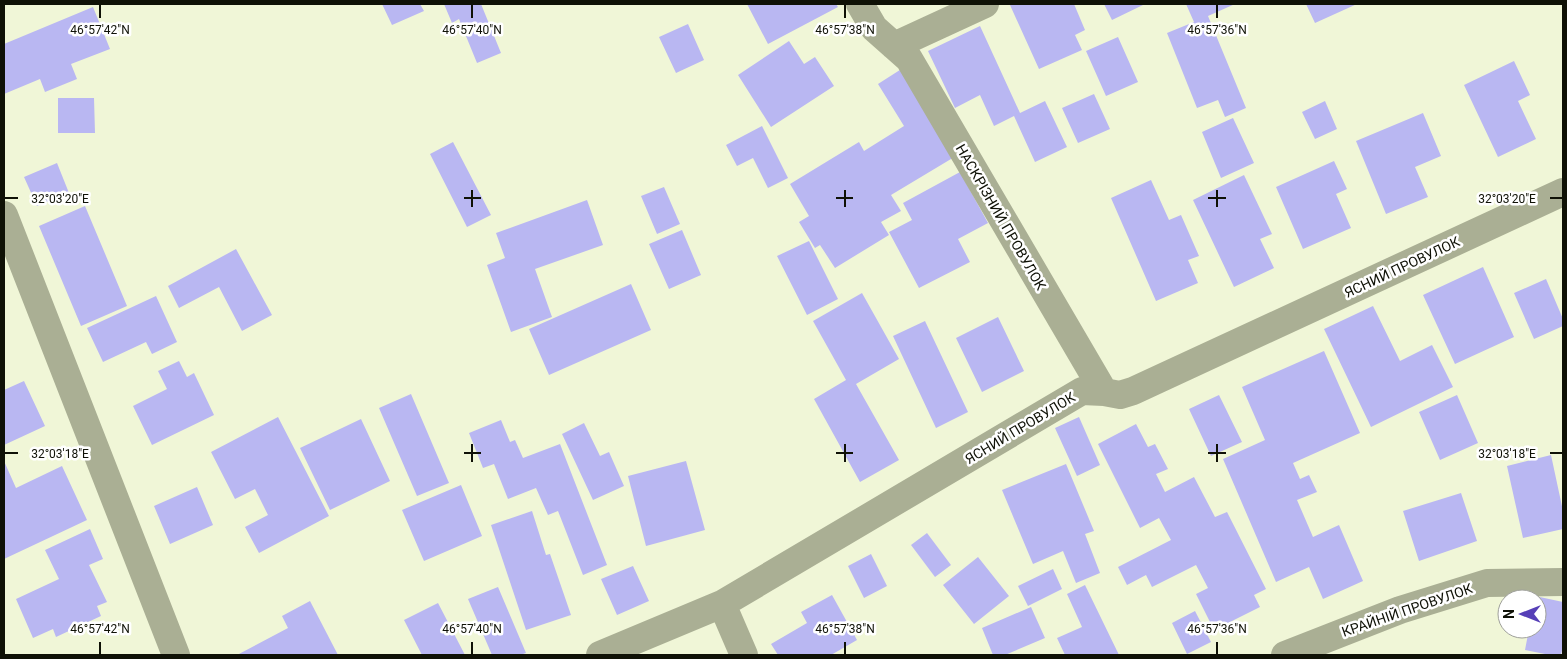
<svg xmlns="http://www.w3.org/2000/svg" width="1567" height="659" viewBox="0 0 1567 659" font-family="Roboto,sans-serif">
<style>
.building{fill:#b9b7f2}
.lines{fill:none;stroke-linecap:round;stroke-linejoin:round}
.minor{stroke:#aaaf94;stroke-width:28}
.ticks{fill:none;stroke:#0f1106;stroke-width:2}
.labels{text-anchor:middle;stroke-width:5;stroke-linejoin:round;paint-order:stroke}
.street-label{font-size:14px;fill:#0f1106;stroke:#fff}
.ticks-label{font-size:12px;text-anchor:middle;fill:#0f1106;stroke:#fff;stroke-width:5;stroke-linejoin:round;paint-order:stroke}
</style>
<rect width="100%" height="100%" fill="#f0f6d7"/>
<path class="building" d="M382,4H420L424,11L392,25Z
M444,4H481L501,53L477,63L459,19L452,23Z
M747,4H836L838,7L768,44Z
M1014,4H1074L1085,30L1075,35L1082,50L1039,69L1010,5Z
M1104,4H1142L1143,5L1112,20Z
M1186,4H1235L1208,16L1246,108L1225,117L1218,100L1197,108L1167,33L1194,22Z
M1306,4H1357L1315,23Z
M93,7L110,49L71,64L77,79L45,92L40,79L4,94V44Z
M688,24L704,60L676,73L659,37Z
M980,26L1020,113L1045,101L1067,147L1035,162L1014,116L994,126L980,95L955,108L928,51Z
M1118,37L1138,82L1106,96L1086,51Z
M789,41L804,64L815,57L834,86L771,127L738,75Z
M1514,61L1530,95L1518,101L1536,139L1498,157L1464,85Z
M903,68L956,156L891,195L901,211L881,222L889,235L835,268L820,245L815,248L799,222L809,216L790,184L859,142L864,151L904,126L878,84Z
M1094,94L1110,129L1078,143L1062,108Z
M58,98H94L95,133H58Z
M1325,101L1337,129L1315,139L1302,112Z
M1423,113L1441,156L1415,167L1428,197L1386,214L1356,141Z
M1233,118L1254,163L1221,178L1202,132Z
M762,126L788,178L768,188L753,158L737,166L726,145Z
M453,142L491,215L467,227L430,154Z
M1334,161L1347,189L1336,194L1351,228L1303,249L1276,187Z
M57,163L69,193L37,206L24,177Z
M960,172L988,223L958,239L970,262L919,288L889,232L912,220L903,203Z
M1244,175L1272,234L1260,239L1274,268L1234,287L1193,200Z
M1151,180L1169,220L1181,215L1199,256L1188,260L1198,283L1156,301L1111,198Z
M664,187L680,224L657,234L641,196Z
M587,200L603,245L535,269L552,317L511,332L487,265L505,258L496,233Z
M85,206L127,306L81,326L39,226Z
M682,230L701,275L669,289L649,244Z
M809,241L838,299L807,315L777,256Z
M236,249L272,315L242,331L219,287L179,308L168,286Z
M1483,267L1514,337L1455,364L1423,295Z
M1546,279L1563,319V326L1534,339L1514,293Z
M631,284L651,330L549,375L529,329Z
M862,293L899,359L856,384L899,460L860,482L814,399L846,380L813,321Z
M156,296L177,342L152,354L146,342L103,362L87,328Z
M1373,306L1400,361L1432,345L1453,387L1371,427L1324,329Z
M998,317L1024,371L982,392L956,338Z
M925,321L968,412L936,428L893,336Z
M1324,351L1360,433L1293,463L1300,479L1309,475L1317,492L1297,500L1313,537L1339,525L1363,581L1323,599L1309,567L1276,582L1223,459L1265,440L1242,387Z
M179,361L187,377L194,373L214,415L152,445L133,406L167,389L158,371Z
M24,381L45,426L4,445V390Z
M411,394L449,483L417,496L379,408Z
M1219,395L1242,442L1211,456L1189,409Z
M1457,395L1478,443L1440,460L1419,412Z
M278,417L329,516L259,553L245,527L268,515L255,489L235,499L211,452Z
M1079,417L1100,465L1077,476L1055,428Z
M361,419L390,481L330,510L300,448Z
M501,420L510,442L515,440L523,458L560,444L607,565L583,575L558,511L548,515L536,488L508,499L494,464L483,468L469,433Z
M584,423L600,456L609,452L624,486L593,500L562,434Z
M1136,424L1148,447L1155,444L1168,469L1156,474L1165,492L1194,477L1215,517L1227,512L1266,589L1254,595L1260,607L1214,630L1196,594L1208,588L1196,565L1152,587L1146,575L1127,585L1118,567L1171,540L1159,518L1140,528L1098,444Z
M1551,455L1563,511V529L1523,538L1507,466Z
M4,461L16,488L62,466L87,520L4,559Z
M686,461L705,530L646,546L628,476Z
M1066,464L1094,531L1085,534L1100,573L1076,583L1063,551L1033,564L1002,490Z
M461,485L482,536L424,561L402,510Z
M197,487L213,525L170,544L154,506Z
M1461,493L1477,541L1419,561L1403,511Z
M532,511L546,555L550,554L571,615L526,630L491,525Z
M90,529L103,559L89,565L107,602L97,606L101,616L56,637L53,629L33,638L16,599L59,579L45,550Z
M927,533L951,565L935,577L911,545Z
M871,554L887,586L864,598L848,566Z
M978,557L1009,596L974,624L943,585Z
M633,566L649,601L617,615L601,579Z
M1053,569L1062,589L1028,606L1018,586Z
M1085,585L1119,655H1065L1057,638L1082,627L1067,594Z
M498,587L526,653L520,655H492L468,599Z
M832,595L857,640L831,655H778L771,644L807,623L801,612Z
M1535,596L1563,602V646L1561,655H1550L1525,650L1529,629H1537V599H1534Z
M310,601L338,655H237L288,628L282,616Z
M438,603L465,655H422L404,620Z
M1031,607L1045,638L1005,655H993L982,628Z
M1195,611L1211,642L1187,654L1172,623Z"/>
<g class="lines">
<path class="minor" d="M860,4L874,28L909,59L1104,392
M894,46L985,4
M4,215L176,655
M722,604L744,655
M600,655L722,604L1082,391L1104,392L1120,395L1133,391L1563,192
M1285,655L1400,610L1487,583L1563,582"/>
</g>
<path class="ticks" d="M100,5V18M472,5V18M845,5V18M1217,5V18M472,190V207M845,190V207M1217,190V207M5,198H18M464,198H481M836,198H853M1208,198H1226M1550,198H1562M472,444V462M845,444V462M1217,444V462M5,453H18M464,453H481M836,453H853M1208,453H1226M1550,453H1562M100,642V654M472,642V654M845,642V654M1217,642V654"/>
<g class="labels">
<g class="street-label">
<text transform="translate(1001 217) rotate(60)" y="5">НАСКРІЗНИЙ ПРОВУЛОК</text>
<text transform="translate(1402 267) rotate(-25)" y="5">ЯСНИЙ ПРОВУЛОК</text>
<text transform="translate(1020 428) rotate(-31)" y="5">ЯСНИЙ ПРОВУЛОК</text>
<text transform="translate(1407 610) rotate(-19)" y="5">КРАЙНІЙ ПРОВУЛОК</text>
</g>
</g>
<g class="ticks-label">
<text x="100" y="34">46°57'42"N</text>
<text x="472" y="34">46°57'40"N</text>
<text x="845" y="34">46°57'38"N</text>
<text x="1217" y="34">46°57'36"N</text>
<text x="1507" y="203">32°03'20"E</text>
<text x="60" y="203">32°03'20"E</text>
<text x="1507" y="458">32°03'18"E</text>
<text x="60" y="458">32°03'18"E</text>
<text x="100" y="633">46°57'42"N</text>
<text x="472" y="633">46°57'40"N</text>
<text x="845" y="633">46°57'38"N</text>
<text x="1217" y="633">46°57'36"N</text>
</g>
<rect width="1567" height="659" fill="none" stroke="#0f1106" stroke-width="10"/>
<g transform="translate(1522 614) rotate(270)"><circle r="24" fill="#ffffff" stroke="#9fa09b"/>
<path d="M0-4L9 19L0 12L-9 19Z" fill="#563fb7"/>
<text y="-8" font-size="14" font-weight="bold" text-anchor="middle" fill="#0f1106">N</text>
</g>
</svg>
